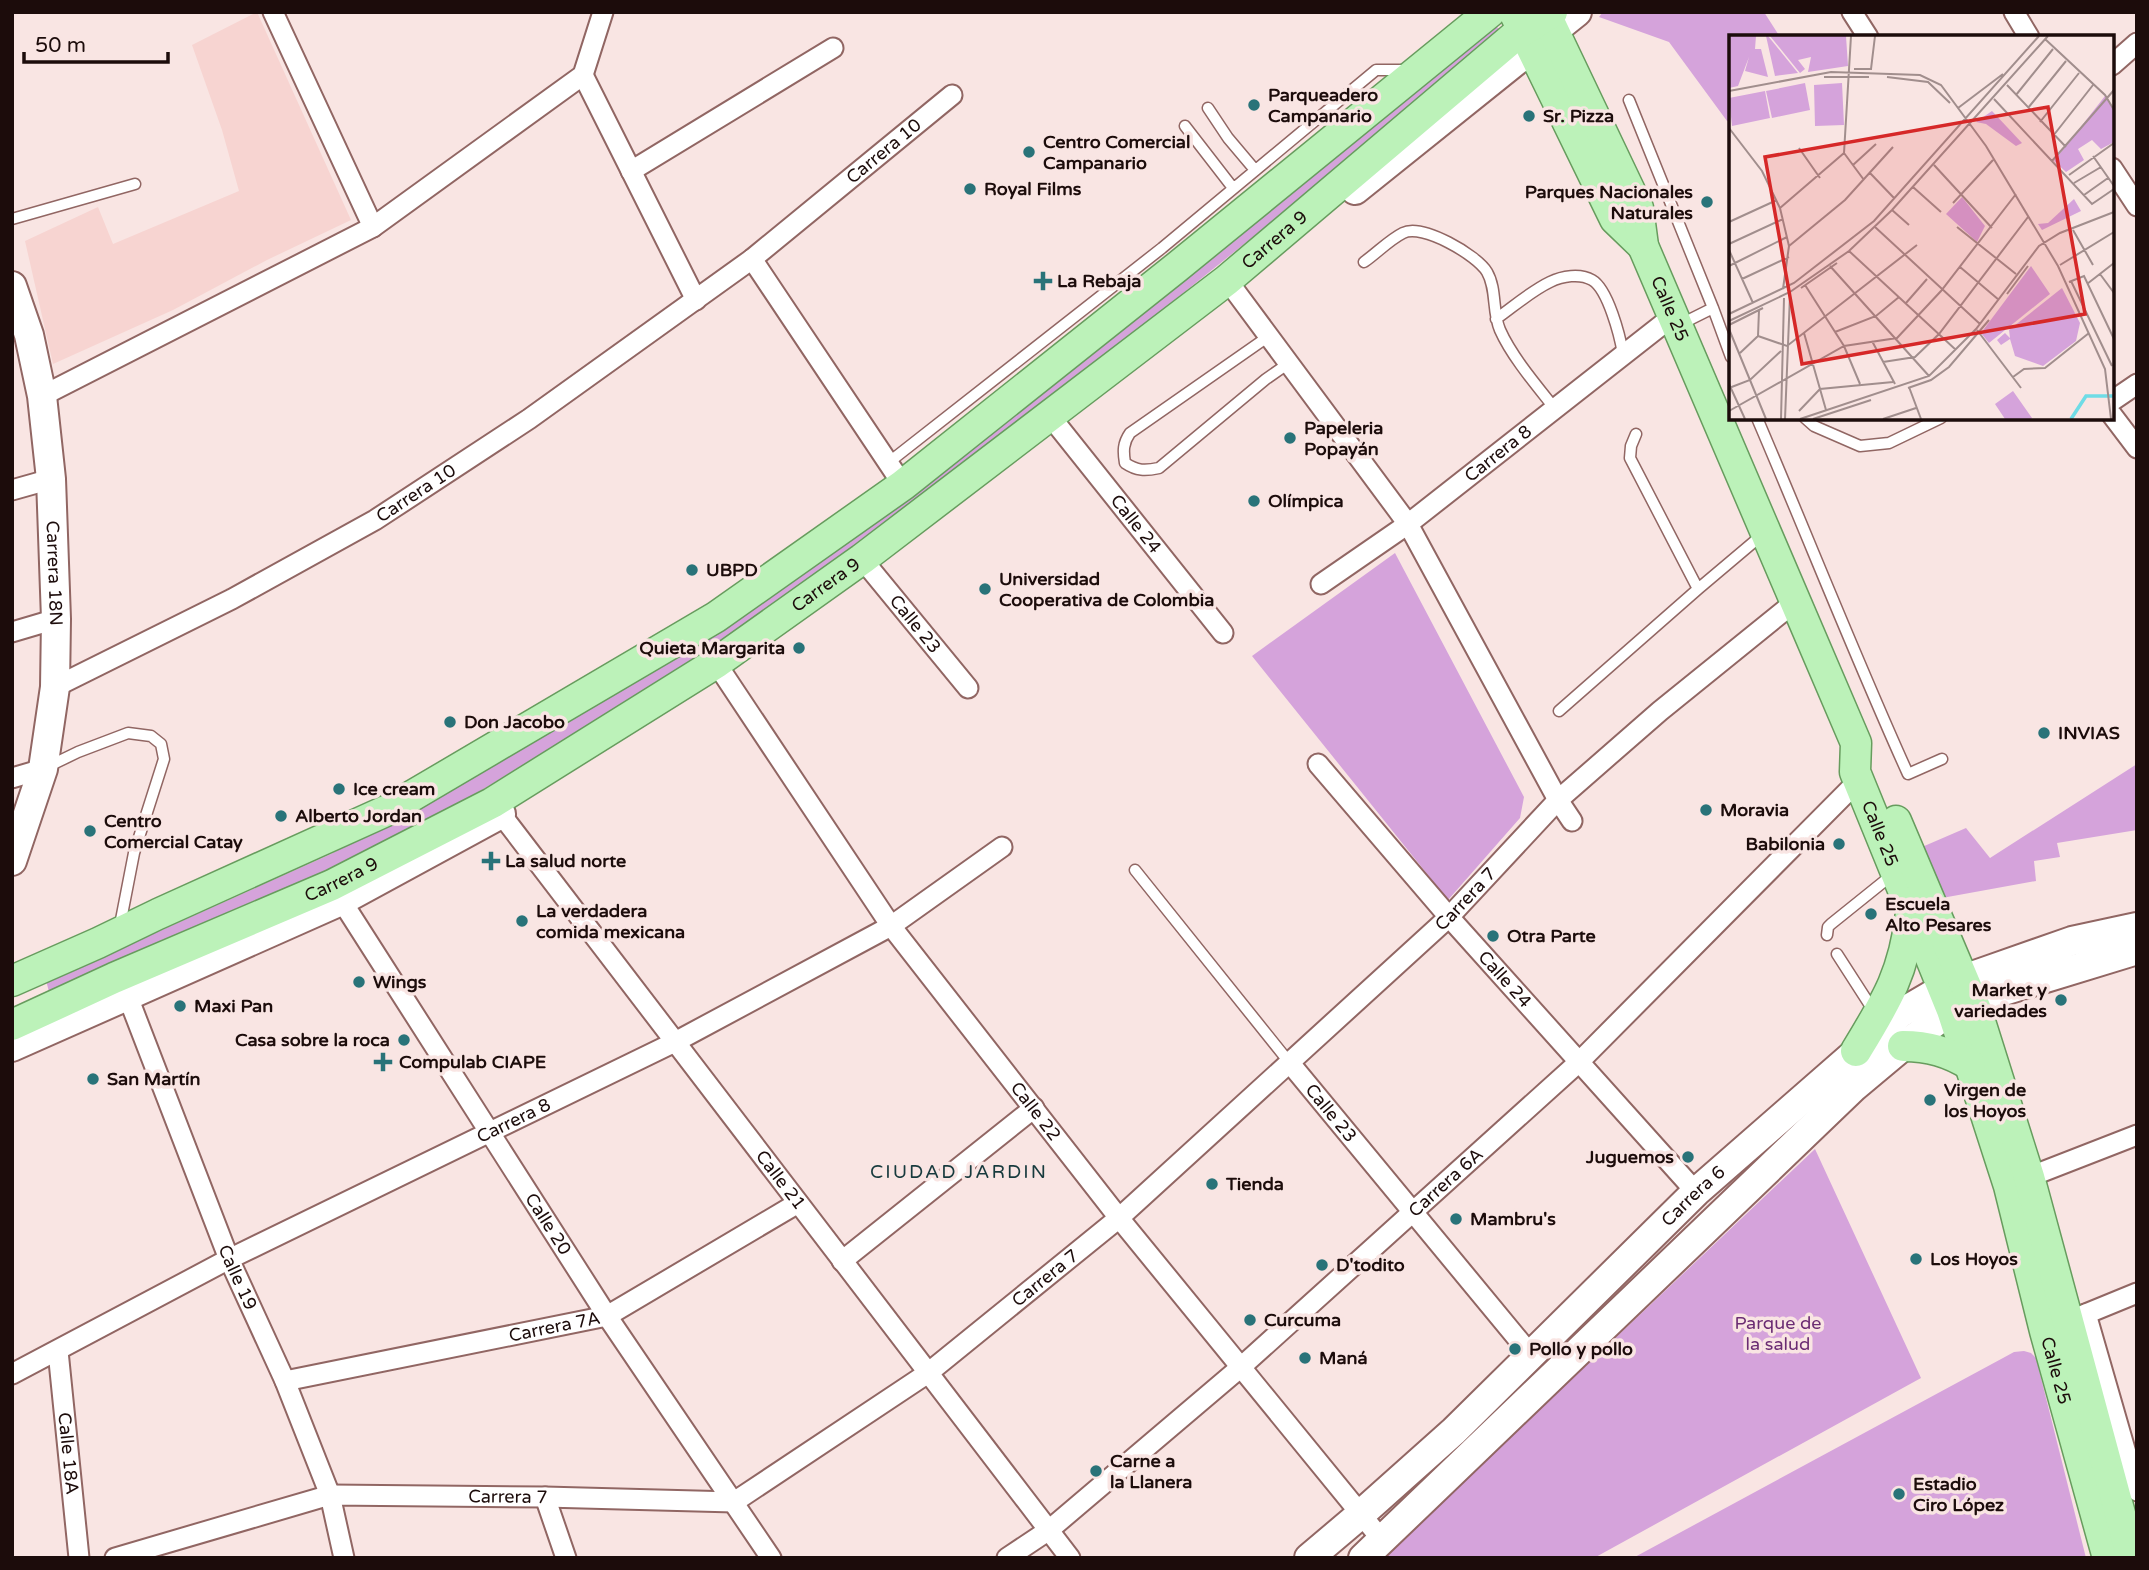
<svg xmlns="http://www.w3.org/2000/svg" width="2149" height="1570" viewBox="0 0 2149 1570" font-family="'Varela Round',sans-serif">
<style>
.built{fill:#f7d4d1}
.green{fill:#d5a3db}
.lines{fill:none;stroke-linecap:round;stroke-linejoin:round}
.lane-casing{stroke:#916663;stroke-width:13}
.street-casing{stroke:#916663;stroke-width:23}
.secondary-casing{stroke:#916663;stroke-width:32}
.primary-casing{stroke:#679c5e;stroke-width:33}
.lane{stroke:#fff;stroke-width:10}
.street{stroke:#fff;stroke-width:19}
.secondary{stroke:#fff;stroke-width:28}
.primary{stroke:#bcf2b9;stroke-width:30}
.poi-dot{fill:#297379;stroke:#f9e5e3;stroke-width:2.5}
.labels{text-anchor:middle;stroke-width:7;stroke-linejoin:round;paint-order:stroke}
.poi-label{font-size:18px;font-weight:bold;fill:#1c0c0b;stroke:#f9e5e3;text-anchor:start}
.street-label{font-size:18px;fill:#1c0c0b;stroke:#f9e5e3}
.park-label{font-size:18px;fill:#6b2c73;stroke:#f9e5e3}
.neighbourhood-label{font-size:19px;letter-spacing:2px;fill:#173a3d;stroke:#f9e5e3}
.inset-river{fill:none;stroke:#6fdce6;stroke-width:3.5}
.inset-road{fill:none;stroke:#a18e8d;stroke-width:2}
.view{fill:#d62828;fill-opacity:0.15;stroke:#d62828;stroke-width:3.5}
.inset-edge{fill:none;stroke:#1c0c0b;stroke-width:3.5}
</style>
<rect width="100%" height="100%" fill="#f9e5e3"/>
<path class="built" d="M257,12L351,220L267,260L173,310L53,364L25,241L98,207L113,244L239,191L222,130L192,45Z"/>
<path class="green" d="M1603,12H1764L1780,37H1731V122L1727,121L1669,42L1599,17Z
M1489,19L1499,29L1305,195L1136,331L898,516L719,645L454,807L339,869L50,996L46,980L104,956L331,854L444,794L649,674L713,634Z
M1395,553L1524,797L1520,818L1448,900L1252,656Z
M2137,764V830L2057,843L2060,857L2034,861L2036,881L1942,898L1922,847L1966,828L1990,858Z
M1815,1149L1921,1378L1594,1558H1378L1425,1518Z
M2024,1351L2031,1353L2036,1358L2086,1558H1633L2003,1358L2014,1352Z"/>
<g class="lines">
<defs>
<path id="lane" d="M1629,100L1713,308
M1208,108L1228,138L1255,170
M1185,126L1233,188
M12,219L135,184
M1364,262C1377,253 1389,240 1403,233C1422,223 1477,255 1487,272C1497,289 1492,312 1500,330C1512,357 1537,386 1556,410
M1496,319C1513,307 1531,291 1550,282C1562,276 1580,273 1592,280C1608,289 1620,336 1623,354
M1679,325L1713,308L1731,357
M1269,336L1130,433C1123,443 1123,451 1125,463C1137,471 1145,471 1159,468L1266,379L1289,363
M1757,418C1808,537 1855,657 1908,774L1942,759
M1805,418L1814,426L1860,446L1889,443L1941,418
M1636,434L1631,446L1630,458L1698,589
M888,463L1162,248L1376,70H1408
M1559,711L1698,589L1762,535
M47,767L78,752L128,733L151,736L161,744L164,759L134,853L120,925
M1135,870L1289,1062
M1827,935L1828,927L1831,924L1892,875
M1837,954L1875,1013"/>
<g id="street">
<path d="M273,12L373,227"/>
<path d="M1852,12L1868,37"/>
<path d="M2014,12L2029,37"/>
<path d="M2112,65L2137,43"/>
<path d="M583,75L696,300"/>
<path d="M2112,168L2137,206"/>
<path d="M631,171L833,48"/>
<path d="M752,259L903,485"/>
<path d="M1227,280L1408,524L1558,800L1572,821"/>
<path d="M42,396L373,227L583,75L603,12"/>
<path d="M2112,401L2137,384"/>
<path d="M2112,415L2137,448"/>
<path id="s1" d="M1050,416L1223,633"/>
<path d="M12,490L51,479"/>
<path id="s2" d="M862,559L968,688"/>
<path id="s3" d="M1321,584L1408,524L1673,316"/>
<path d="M12,632L56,619"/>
<path id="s4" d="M716,663L891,926L1119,1218L1382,1540"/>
<path id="s5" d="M55,687L232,599L375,520L529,419L752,259L952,95"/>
<path id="s6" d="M1318,764L1449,917L1696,1192"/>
<path d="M12,778L43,769"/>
<path id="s7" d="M494,805L1070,1558"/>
<path id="s8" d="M336,892L607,1316L771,1558"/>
<path id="s9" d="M128,997L229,1259L285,1381L330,1495L344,1558"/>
<path id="s10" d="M1289,1062L1531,1355"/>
<path d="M2029,1177L2137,1135"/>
<path d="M842,1261L1034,1108"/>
<path d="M2086,1314L2137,1491"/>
<path d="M2076,1318L2137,1293"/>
<path id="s11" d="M58,1351L79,1558"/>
<path id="s12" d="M12,1374L229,1259L675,1042L891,926L1002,847"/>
<path id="s13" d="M285,1381L607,1316L798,1203"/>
<path d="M545,1497L566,1558"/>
<path id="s14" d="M115,1558L330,1495L545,1497L734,1502L928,1373L1119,1218L1449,917L1558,800L1660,711L1796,601"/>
<path id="s15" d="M1007,1558L1049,1530L1241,1367L1579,1062L1859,780"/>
</g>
<g id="secondary">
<path d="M1355,190L1577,12"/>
<path id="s16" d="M12,286L29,335L42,396L51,479L56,619L55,687L43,769L12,861"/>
<path d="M12,1047L341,901L501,814"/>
<path id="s17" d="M1309,1558L1361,1514L1454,1431L1696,1192L1901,1013L1942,989L1975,975L2072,941L2137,927"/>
<path d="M1363,1558L1854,1087L1903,1046L1952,1010L1974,1000L2137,950"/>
</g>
<g id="primary">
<path d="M1514,12L1615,219L1643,246"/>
<path id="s18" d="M1547,17L1638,208L1643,246L1856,743L1855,772L1952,1010L1970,1065L2009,1186L2045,1331L2108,1558"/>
<path d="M1896,821L1977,1012L2029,1177L2132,1558"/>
<path d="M12,981L98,943L158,914L388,810L716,617L903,485L1177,267L1490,12"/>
<path id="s19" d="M12,1025L114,978L332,885L492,803L716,663L862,559L1227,280L1516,35L1552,12"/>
<path d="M1903,1046C1929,1046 1949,1052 1970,1065"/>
<path d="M1856,1051C1887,1000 1904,973 1911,913"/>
</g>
</defs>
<use href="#lane" class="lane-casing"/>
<use href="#street" class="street-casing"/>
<use href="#secondary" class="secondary-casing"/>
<use href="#primary" class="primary-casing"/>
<use href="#lane" class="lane"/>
<use href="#street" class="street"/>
<use href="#secondary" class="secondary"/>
<use href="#primary" class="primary"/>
</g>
<g class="poi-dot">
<circle cx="1254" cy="105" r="7"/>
<circle cx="1529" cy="116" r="7"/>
<circle cx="1029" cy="152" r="7"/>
<circle cx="970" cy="189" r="7"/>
<circle cx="1707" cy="202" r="7"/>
<path d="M1039.5 270.5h7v7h7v7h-7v7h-7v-7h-7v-7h7z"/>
<circle cx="1290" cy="438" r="7"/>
<circle cx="1254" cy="501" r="7"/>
<circle cx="692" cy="570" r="7"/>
<circle cx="985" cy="589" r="7"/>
<circle cx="799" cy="648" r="7"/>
<circle cx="450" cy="722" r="7"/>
<circle cx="2044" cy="733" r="7"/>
<circle cx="339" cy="789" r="7"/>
<circle cx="1706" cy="810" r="7"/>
<circle cx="281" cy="816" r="7"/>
<circle cx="90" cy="831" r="7"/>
<circle cx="1839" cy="844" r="7"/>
<path d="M487.5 850.5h7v7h7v7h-7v7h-7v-7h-7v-7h7z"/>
<circle cx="1871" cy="914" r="7"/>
<circle cx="522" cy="921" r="7"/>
<circle cx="1493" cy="936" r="7"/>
<circle cx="359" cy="982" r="7"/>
<circle cx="2061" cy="1000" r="7"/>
<circle cx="180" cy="1006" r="7"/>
<circle cx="404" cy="1040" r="7"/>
<path d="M379.5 1051.5h7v7h7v7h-7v7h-7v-7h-7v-7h7z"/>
<circle cx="93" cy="1079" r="7"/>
<circle cx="1930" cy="1100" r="7"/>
<circle cx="1688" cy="1157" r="7"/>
<circle cx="1212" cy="1184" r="7"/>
<circle cx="1456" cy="1219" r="7"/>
<circle cx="1916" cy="1259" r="7"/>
<circle cx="1322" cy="1265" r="7"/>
<circle cx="1250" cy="1320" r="7"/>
<circle cx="1515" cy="1349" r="7"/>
<circle cx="1305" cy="1358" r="7"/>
<circle cx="1096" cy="1471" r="7"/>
<circle cx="1899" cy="1494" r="7"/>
</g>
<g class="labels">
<g class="poi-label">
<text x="1268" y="101">Parqueadero<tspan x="1268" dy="21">Campanario</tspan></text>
<text x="1543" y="122">Sr. Pizza</text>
<text x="1043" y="148">Centro Comercial<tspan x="1043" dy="21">Campanario</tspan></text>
<text x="984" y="195">Royal Films</text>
<text x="1693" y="198" text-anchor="end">Parques Nacionales<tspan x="1693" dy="21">Naturales</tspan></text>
<text x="1057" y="287">La Rebaja</text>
<text x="1304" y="434">Papeleria<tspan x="1304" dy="21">Popayán</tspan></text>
<text x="1268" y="507">Olímpica</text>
<text x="706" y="576">UBPD</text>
<text x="999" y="585">Universidad<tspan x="999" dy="21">Cooperativa de Colombia</tspan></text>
<text x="785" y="654" text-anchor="end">Quieta Margarita</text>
<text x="464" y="728">Don Jacobo</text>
<text x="2058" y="739">INVIAS</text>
<text x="353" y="795">Ice cream</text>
<text x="1720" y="816">Moravia</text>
<text x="295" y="822">Alberto Jordan</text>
<text x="104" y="827">Centro<tspan x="104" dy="21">Comercial Catay</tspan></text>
<text x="1825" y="850" text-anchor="end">Babilonia</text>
<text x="505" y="867">La salud norte</text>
<text x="1885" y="910">Escuela<tspan x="1885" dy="21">Alto Pesares</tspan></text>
<text x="536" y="917">La verdadera<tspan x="536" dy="21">comida mexicana</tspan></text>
<text x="1507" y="942">Otra Parte</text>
<text x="373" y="988">Wings</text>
<text x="2047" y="996" text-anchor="end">Market y<tspan x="2047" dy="21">variedades</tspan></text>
<text x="194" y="1012">Maxi Pan</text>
<text x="390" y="1046" text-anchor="end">Casa sobre la roca</text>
<text x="399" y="1068">Compulab CIAPE</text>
<text x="107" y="1085">San Martín</text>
<text x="1944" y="1096">Virgen de<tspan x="1944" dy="21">los Hoyos</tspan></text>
<text x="1674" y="1163" text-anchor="end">Juguemos</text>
<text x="1226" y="1190">Tienda</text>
<text x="1470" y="1225">Mambru's</text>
<text x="1930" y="1265">Los Hoyos</text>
<text x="1336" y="1271">D'todito</text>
<text x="1264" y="1326">Curcuma</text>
<text x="1529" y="1355">Pollo y pollo</text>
<text x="1319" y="1364">Maná</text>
<text x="1110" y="1467">Carne a<tspan x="1110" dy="21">la Llanera</tspan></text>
<text x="1913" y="1490">Estadio<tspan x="1913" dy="21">Ciro López</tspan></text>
</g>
<g class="street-label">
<text dy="6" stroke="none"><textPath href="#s5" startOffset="990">Carrera 10</textPath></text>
<text dy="6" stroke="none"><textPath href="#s19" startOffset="1494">Carrera 9</textPath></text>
<text dy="6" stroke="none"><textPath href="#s18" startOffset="318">Calle 25</textPath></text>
<text dy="6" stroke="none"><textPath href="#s3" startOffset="220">Carrera 8</textPath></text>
<text dy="6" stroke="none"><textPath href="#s5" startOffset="410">Carrera 10</textPath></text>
<text dy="6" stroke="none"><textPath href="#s1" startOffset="138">Calle 24</textPath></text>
<text dy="6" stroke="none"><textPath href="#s16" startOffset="292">Carrera 18N</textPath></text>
<text dy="6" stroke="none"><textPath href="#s19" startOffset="928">Carrera 9</textPath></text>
<text dy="6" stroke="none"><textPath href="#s2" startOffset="84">Calle 23</textPath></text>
<text dy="6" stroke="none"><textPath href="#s18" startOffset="886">Calle 25</textPath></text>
<text dy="6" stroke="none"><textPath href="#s19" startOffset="360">Carrera 9</textPath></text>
<text dy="6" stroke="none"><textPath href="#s14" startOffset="1578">Carrera 7</textPath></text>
<text dy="6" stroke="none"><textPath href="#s6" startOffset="285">Calle 24</textPath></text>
<text dy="6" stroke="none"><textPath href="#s4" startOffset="551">Calle 22</textPath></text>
<text dy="6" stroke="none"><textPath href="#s10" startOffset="66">Calle 23</textPath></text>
<text dy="6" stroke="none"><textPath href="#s12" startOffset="562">Carrera 8</textPath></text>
<text dy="6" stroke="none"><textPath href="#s7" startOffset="472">Calle 21</textPath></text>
<text dy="6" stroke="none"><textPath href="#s15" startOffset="578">Carrera 6A</textPath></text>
<text dy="6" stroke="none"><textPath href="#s17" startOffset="528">Carrera 6</textPath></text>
<text dy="6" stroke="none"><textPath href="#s8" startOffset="394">Calle 20</textPath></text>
<text dy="6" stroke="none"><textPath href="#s9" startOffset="301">Calle 19</textPath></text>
<text dy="6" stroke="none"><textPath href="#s14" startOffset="1012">Carrera 7</textPath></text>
<text dy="6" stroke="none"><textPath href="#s13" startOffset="275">Carrera 7A</textPath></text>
<text dy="6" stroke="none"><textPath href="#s18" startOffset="1452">Calle 25</textPath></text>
<text dy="6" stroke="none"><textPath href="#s11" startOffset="103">Calle 18A</textPath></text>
<text dy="6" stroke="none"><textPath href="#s14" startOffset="402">Carrera 7</textPath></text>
</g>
<g class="park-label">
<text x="1778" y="1329">Parque de<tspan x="1778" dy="21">la salud</tspan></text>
</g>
<g class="neighbourhood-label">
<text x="959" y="1178">CIUDAD JARDIN</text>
</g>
</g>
<g transform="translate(1729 35)">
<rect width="385" height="385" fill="#f9e5e3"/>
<path d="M0,1H27L26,14H32L39,42L16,36L20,22L9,51L0,53ZM37,1H39L69,38L46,41ZM41,1H117L119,31L79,37L82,22L69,25L76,34L71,38ZM76,48L81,75L43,83L37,56ZM113,48L115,90L86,91L85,50ZM36,56L41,83L3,91L0,63ZM376,61L385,75V107L372,114L363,105L349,114L355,125L337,137L325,126ZM263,76L293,108L287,111L257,89L247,87ZM233,162L256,191L248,207L217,179ZM345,164L352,176L313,195L309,189L319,188ZM302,231L321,259L260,308L252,298ZM333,253L351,288L347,306L314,331L286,321L281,304L272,310L268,305L276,298L281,303L280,295ZM284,356L303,383L302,384H276L266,369Z" fill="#d5a3db"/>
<path class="inset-river" d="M342,384L357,361H385"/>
<path class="inset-road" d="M316,4L376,60L385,75M125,34H142L146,1M95,42H140M158,42L199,47L221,68M278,50L337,112M0,56L102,37L191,40L212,50L257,111L329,231L376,334L382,384M287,60L324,14M265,64L363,169L385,154M229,73L274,39M299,73L337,26M311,87L350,38M0,93L33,136L51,173L60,211L54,254M324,101L364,50M70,113L91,143M115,118L135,145M364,121L385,151M323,126L385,55M124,130L147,109M205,130L263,193M141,138L165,163M340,140L385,108M345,148L372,132M184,152L212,177M355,160L379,143M224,168L264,125M51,173L115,118L122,1M163,175L180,190M0,187L48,165M146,192L251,289M228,192L287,239M344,195L364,230M0,209L54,184M60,211L116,165L164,112M0,215L24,268M120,216L227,315M331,230L385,197M0,231L58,202M101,231L200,341M231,232L270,265M371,239L385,258M13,244L60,222M342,246L383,331M340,247L355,241L385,304M358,249L385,228M76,250L115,311L131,349M72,253L108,228M278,259L299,231M177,268L198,244M0,279L65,248L145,186L310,1M0,286L61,257L120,216L163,175L319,1M0,290L34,273M0,294L37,384M248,295L292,353M106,297L147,281L170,262M75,298L97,375M29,301L58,311L188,210M29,301L30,275M143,306L166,349M11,318L29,301M154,327L186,322L210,299L299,182M284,342L295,334L316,333L360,298M0,349L16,384M180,352L192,384M0,353L21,345L52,316M179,353L202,345L220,332L260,285M0,376L115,311L168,303L212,256L287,159M70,376L91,354L164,347M52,384L55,263M56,384L61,260M71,384L200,341L247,294L310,211L331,198L385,177M84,384L142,365M154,384L187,373"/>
<path class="view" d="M319,72L356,279L73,329L36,122Z"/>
<rect width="385" height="385" class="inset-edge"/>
</g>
<rect width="2149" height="1570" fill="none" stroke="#1c0c0b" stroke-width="28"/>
<path d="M24 52v10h144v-10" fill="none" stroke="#1c0c0b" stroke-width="3.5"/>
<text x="35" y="52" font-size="21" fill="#1c0c0b" stroke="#f9e5e3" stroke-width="5" paint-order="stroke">50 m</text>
</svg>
